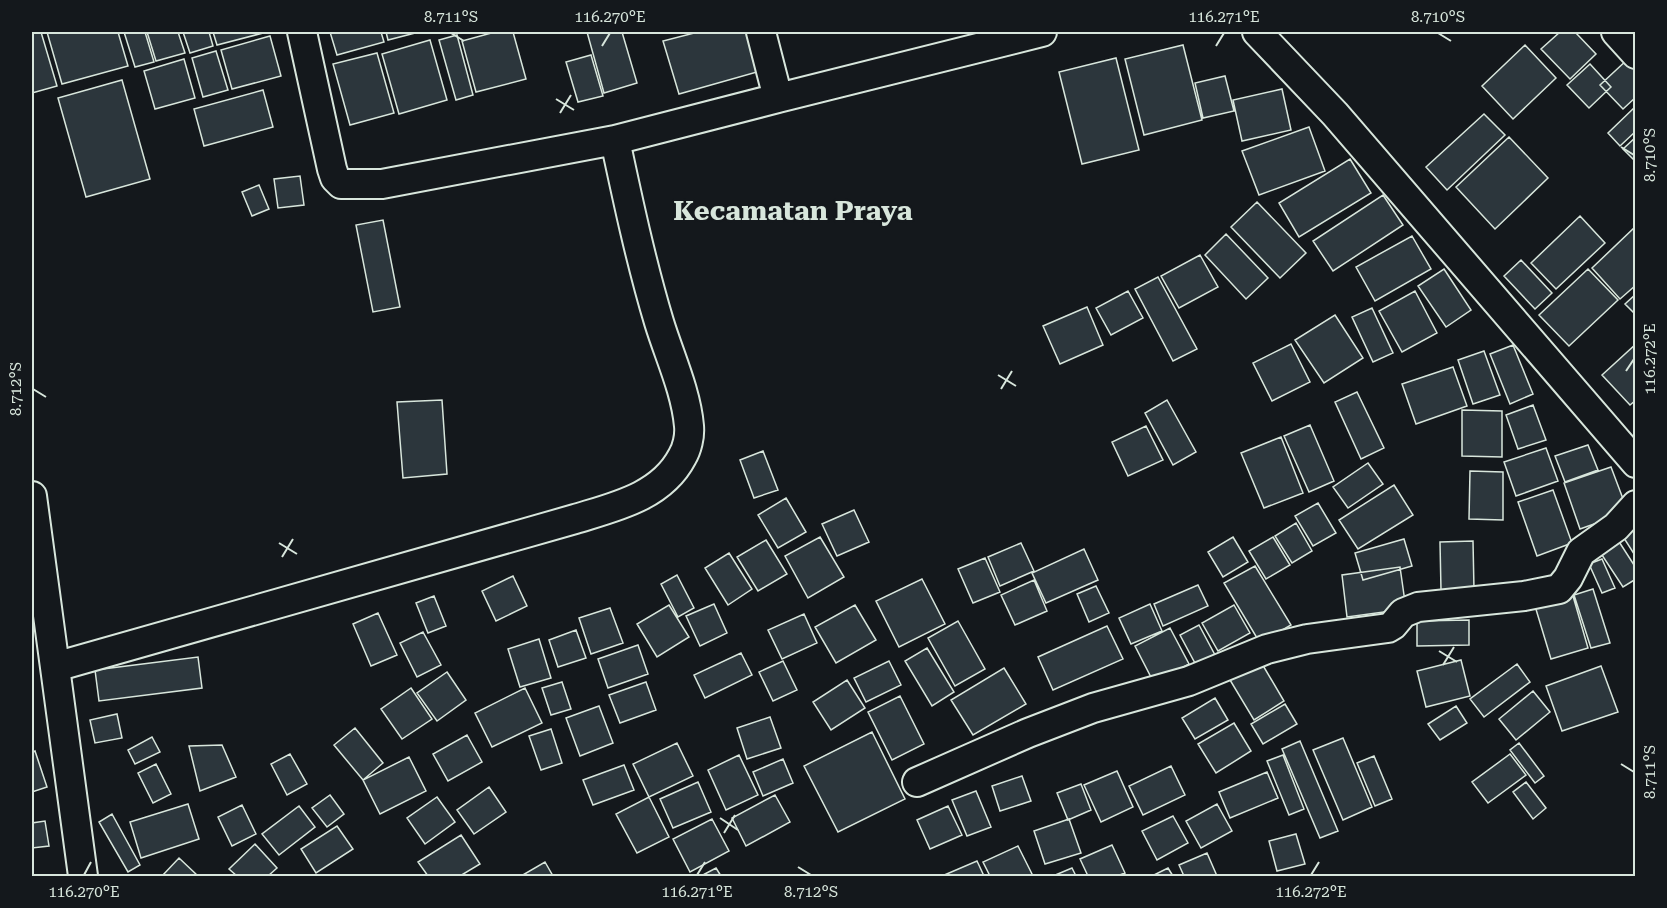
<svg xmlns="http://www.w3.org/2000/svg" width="1667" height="908" viewBox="0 0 1667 908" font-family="'Roboto Serif',serif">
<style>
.building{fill:#2c363c;stroke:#d8e6dc;stroke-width:1.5}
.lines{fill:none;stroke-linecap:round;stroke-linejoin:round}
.minor-casing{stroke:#d8e6dc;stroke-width:32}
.minor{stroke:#14181c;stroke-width:28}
.ticks{fill:none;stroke:#d8e6dc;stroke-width:2}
.labels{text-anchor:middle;stroke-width:4.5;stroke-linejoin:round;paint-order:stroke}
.district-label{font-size:27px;font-weight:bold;fill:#d8e6dc;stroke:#14181c}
.neatline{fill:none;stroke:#d8e6dc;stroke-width:2}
.ticks-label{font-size:15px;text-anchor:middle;fill:#d8e6dc}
</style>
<rect width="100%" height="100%" fill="#14181c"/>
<path class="building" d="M32,32H41L57,86L32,93Z
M47,32H118L128,66L62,84Z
M124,32H145L154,62L135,67Z
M147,32H178L185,53L156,61Z
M183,32H209L213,46L190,53Z
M213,32H267L217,45Z
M330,32H381L384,42L337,55Z
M386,32H419L388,40Z
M495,32H513L526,79L476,92L462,41Z
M587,32H622L637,83L604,93Z
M698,32H753L764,70L679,94L663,41Z
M1560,32H1575L1596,54L1570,79L1541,49Z
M457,35L473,95L456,100L439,40Z
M270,36L281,76L232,89L221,50Z
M430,40L447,100L399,114L382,54Z
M1183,45L1202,120L1144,135L1125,59Z
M1525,45L1556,78L1513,119L1482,86Z
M216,51L228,90L203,97L192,58Z
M377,53L394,113L350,125L333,64Z
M591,55L603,96L578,102L566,62Z
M1116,58L1139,150L1082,164L1059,72Z
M1629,58L1636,65V97L1623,109L1600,85Z
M184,59L195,98L155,109L144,71Z
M1590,64L1611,87L1589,108L1567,85Z
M1225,76L1234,111L1203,118L1195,83Z
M122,80L150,179L86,197L58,98Z
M1282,89L1291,130L1242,141L1233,100Z
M263,90L273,127L204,146L194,109Z
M1636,106V131L1620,146L1608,133Z
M1484,114L1505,135L1447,190L1426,167Z
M1309,127L1325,171L1259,195L1242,151Z
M1509,137L1548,178L1495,229L1456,187Z
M1636,137V162L1623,149Z
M1350,159L1371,193L1299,237L1279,203Z
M300,176L304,205L278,208L274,179Z
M259,185L269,209L252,216L242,192Z
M1383,195L1403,225L1333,271L1313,241Z
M1257,202L1306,253L1280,278L1231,227Z
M1580,216L1605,243L1556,289L1531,263Z
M383,220L400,307L373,312L356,225Z
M1635,227L1636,285L1620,299L1592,268Z
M1226,234L1268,278L1246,299L1205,255Z
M1412,236L1431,269L1375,301L1356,267Z
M1200,255L1218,287L1179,308L1161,276Z
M1521,260L1552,293L1535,309L1504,276Z
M1444,269L1471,310L1446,327L1418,286Z
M1588,269L1618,300L1569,346L1539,315Z
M1158,277L1197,349L1173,361L1135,289Z
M1128,291L1143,318L1111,335L1096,308Z
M1415,291L1437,333L1402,352L1379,311Z
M1636,294V315L1625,304Z
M1087,307L1103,345L1060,364L1043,326Z
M1372,308L1393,353L1373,362L1352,317Z
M1335,315L1363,358L1324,383L1295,340Z
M1291,344L1310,382L1272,401L1253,363Z
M1636,344V400L1630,405L1602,375Z
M1513,345L1533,394L1510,404L1490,354Z
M1484,351L1500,395L1473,404L1458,360Z
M1453,367L1467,406L1416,424L1402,384Z
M1357,392L1384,448L1361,459L1335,402Z
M442,400L447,474L403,478L397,402Z
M1167,400L1196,452L1173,465L1145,413Z
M1533,405L1546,440L1518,449L1506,415Z
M1462,410L1502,411V457L1462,456Z
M1310,425L1334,481L1309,492L1284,436Z
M1146,426L1163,460L1128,476L1112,442Z
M1281,437L1303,493L1264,508L1241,453Z
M1588,445L1598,470L1565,482L1555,456Z
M1546,448L1558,481L1516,496L1504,462Z
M763,451L778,490L754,498L740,460Z
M1368,463L1383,484L1348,508L1333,487Z
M1611,467L1628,512L1580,529L1564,483Z
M1470,471L1503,472V520L1469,519Z
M1394,485L1413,515L1358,549L1339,520Z
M1553,490L1572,543L1537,556L1518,502Z
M786,498L806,532L778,548L758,515Z
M1318,503L1336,533L1313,546L1295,516Z
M854,510L869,542L837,556L822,524Z
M1296,523L1312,551L1292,563L1275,536Z
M1636,527V557L1622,535Z
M820,537L844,577L808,598L785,556Z
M1233,537L1248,562L1223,577L1208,552Z
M1273,537L1290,565L1266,579L1249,551Z
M1616,537L1636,568V579L1623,587L1598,549Z
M1404,539L1412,566L1363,580L1355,553Z
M766,540L787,574L758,591L737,557Z
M1473,541L1474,590H1441L1440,542Z
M1021,543L1034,571L1000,586L988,557Z
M1084,549L1098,580L1046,603L1032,573Z
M729,553L752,589L728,605L705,568Z
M985,558L1000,592L973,603L958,569Z
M1602,559L1615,588L1602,593L1589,564Z
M1255,566L1291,625L1260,643L1224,583Z
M1400,567L1406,609L1347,617L1342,575Z
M677,575L694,608L678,617L661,584Z
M513,576L527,606L496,621L482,591Z
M922,579L945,624L899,647L876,601Z
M1034,580L1047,611L1015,625L1001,595Z
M1198,585L1208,606L1163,626L1154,604Z
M1096,586L1109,613L1089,622L1077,594Z
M1593,589L1610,643L1591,648L1574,595Z
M434,596L446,626L428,633L416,603Z
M1573,596L1588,648L1551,659L1535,606Z
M714,604L727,633L700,646L686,616Z
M1150,604L1162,631L1131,644L1119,618Z
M669,605L689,637L657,657L637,624Z
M855,605L876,640L836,663L815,627Z
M1234,605L1250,633L1218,651L1202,623Z
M610,608L623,643L591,654L579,618Z
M378,613L397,655L371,666L353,624Z
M804,614L817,643L782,659L768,630Z
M1469,620V645L1417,646V621Z
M958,621L985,669L955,686L928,638Z
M1199,625L1215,655L1196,665L1180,635Z
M1107,626L1123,659L1053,690L1038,657Z
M1170,628L1189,664L1154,683L1135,646Z
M576,630L586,658L558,667L549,640Z
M423,632L441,665L417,677L400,643Z
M539,639L551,678L520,687L508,649Z
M638,645L648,674L608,688L598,659Z
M927,648L954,692L932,706L905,661Z
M741,653L752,675L705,698L694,675Z
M198,657L202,688L99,701L95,670Z
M1258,657L1284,701L1254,720L1227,675Z
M1461,660L1470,696L1426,707L1417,671Z
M783,661L797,690L773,701L759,672Z
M889,661L901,685L866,702L854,678Z
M1517,664L1530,682L1484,717L1470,699Z
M1601,666L1618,712L1562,731L1546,686Z
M1004,668L1026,704L973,735L951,700Z
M447,672L466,700L437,721L417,693Z
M847,680L865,708L831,730L813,702Z
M562,682L571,709L551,715L542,688Z
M646,682L656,710L620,723L609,695Z
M411,688L432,719L402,739L381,709Z
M525,688L542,723L492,747L475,713Z
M1533,691L1550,712L1516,740L1499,719Z
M900,696L924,744L892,760L868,712Z
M1215,698L1228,720L1195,739L1182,718Z
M1285,704L1297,724L1263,744L1251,724Z
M599,706L613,743L580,756L566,718Z
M1456,706L1467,723L1440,740L1428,724Z
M117,714L122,738L95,743L90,720Z
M770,717L781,748L747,759L737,728Z
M1234,723L1251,751L1216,773L1198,744Z
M355,728L383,763L363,780L334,745Z
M551,729L562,763L541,770L529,736Z
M872,732L905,799L838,832L804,766Z
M467,735L482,762L448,781L433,754Z
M152,737L160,752L135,764L128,750Z
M1343,738L1372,807L1343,820L1313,750Z
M1300,741L1338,831L1320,838L1282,749Z
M677,743L693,776L649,797L633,764Z
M1519,743L1544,776L1535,783L1510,750Z
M222,745L236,777L200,791L189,746Z
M35,751L47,787L32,792V753Z
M290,754L307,784L287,795L271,764Z
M1510,754L1526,775L1488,803L1472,782Z
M739,755L758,795L726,810L708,770Z
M1283,755L1304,809L1289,815L1267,761Z
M1374,756L1392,799L1375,806L1357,763Z
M409,757L426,791L380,814L363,780Z
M783,759L793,783L763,796L753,772Z
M156,764L171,794L153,803L138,773Z
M624,765L634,790L593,805L583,780Z
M1171,766L1185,795L1143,815L1129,786Z
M1117,771L1133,807L1101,822L1084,785Z
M1267,772L1278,798L1230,818L1219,792Z
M1022,776L1031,801L1000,811L992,786Z
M698,782L711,812L673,828L660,799Z
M1526,782L1546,808L1533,819L1513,792Z
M1081,784L1091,810L1068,820L1057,793Z
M489,787L506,812L474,834L457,810Z
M976,791L991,827L967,836L952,800Z
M330,795L344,814L327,827L312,808Z
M775,795L790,822L746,846L732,818Z
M437,797L455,822L425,844L407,818Z
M649,797L669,837L637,853L616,814Z
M188,804L199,839L141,858L130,822Z
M1217,804L1232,831L1201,848L1186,821Z
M242,805L256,834L232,846L218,817Z
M299,806L315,827L279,855L262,834Z
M948,806L962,835L930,849L917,820Z
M112,814L140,865L128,872L99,822Z
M1173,816L1188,843L1157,860L1142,831Z
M712,819L729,851L690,872L673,839Z
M1069,819L1081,853L1045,864L1034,831Z
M45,821L49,846L32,848V823Z
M337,826L353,849L316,873L301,849Z
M1296,834L1305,864L1277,871L1269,841Z
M461,835L480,864L460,876H428L418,862Z
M255,844L277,868L268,876H237L229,869Z
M1112,845L1125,873L1117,876H1088L1080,859Z
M1018,846L1033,876H990L983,862Z
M1207,853L1217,876H1184L1179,865Z
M179,858L198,876H162Z
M977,861L984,876H942Z
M545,862L553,876H521Z
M716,868L721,876H701Z
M1072,868L1076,876H1053Z
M1168,868L1173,876H1152Z"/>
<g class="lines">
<defs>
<path id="minor" d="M302,32L332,169L335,178L341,184H382L615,140
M1257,32L1335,114L1636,463
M1616,32L1636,54
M778,98L1042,32
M32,496L83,876
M55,667L575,519C614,507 661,497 682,457C687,449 690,436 689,426C686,391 669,355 659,322C641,262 628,201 615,140L778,98L761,32
M917,782L1028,733L1093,708L1189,681L1267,649L1307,639L1388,628L1393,625L1403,613L1418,607L1524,596L1559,589L1568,578L1581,552L1616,527L1636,505"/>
</defs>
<use href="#minor" class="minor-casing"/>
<use href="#minor" class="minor"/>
</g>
<path class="ticks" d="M451,33L464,41M1438,33L1451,41M602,46L610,33M1216,46L1224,33M556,99L574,110M560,113L571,95M1621,147L1634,155M1626,371L1634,359M998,375L1016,386M33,389L46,397M1001,389L1012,371M279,543L297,554M282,557L293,539M1439,651L1457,662M1443,665L1454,647M1621,764L1634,772M720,818L738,830M724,833L735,815M798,867L811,875M84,875L91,862M697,875L705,862M1311,875L1319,862"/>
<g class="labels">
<g class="district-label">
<text x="793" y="220">Kecamatan Praya</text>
</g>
</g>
<rect width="1667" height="908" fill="none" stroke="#14181c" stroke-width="66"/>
<rect x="33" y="33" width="1601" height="842" class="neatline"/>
<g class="ticks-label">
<text x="451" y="22">8.711°S</text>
<text x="610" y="22">116.270°E</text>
<text x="1224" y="22">116.271°E</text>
<text x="1438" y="22">8.710°S</text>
<text transform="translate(1650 155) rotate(-90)" y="5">8.710°S</text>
<text transform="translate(1650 359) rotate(-90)" y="5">116.272°E</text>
<text transform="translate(16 389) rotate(-90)" y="5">8.712°S</text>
<text transform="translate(1650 772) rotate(-90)" y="5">8.711°S</text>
<text x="84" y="897">116.270°E</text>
<text x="697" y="897">116.271°E</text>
<text x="811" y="897">8.712°S</text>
<text x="1311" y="897">116.272°E</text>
</g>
</svg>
